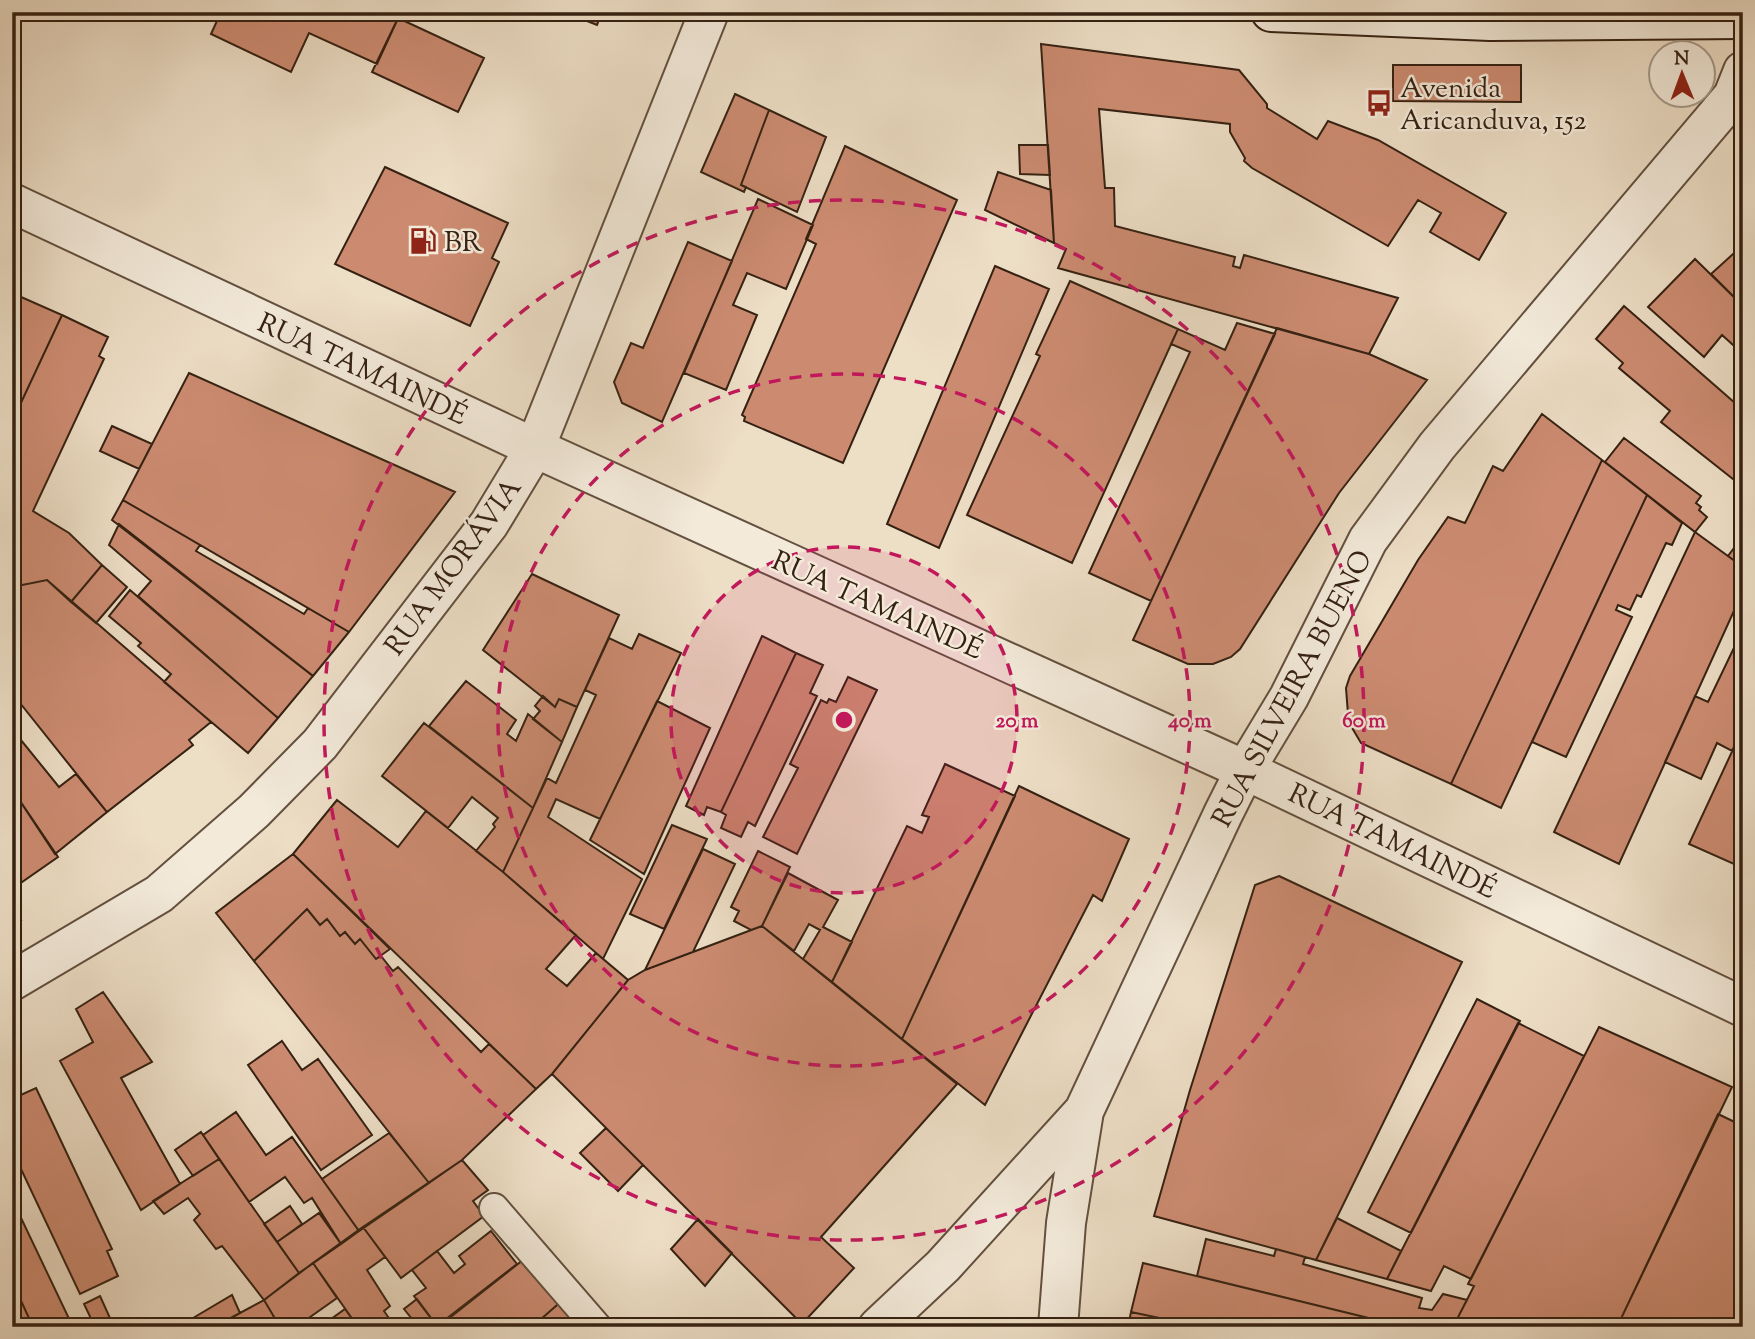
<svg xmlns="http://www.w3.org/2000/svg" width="1755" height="1339" viewBox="0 0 1755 1339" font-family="'Sorts Mill Goudy',serif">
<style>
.building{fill:#cc8b71;stroke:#352112;stroke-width:2}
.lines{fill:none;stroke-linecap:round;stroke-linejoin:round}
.service-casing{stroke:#63503f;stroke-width:32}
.minor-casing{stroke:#63503f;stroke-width:42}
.tertiary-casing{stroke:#63503f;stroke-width:42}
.secondary-casing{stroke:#352112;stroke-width:42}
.service{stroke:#f3eada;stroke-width:28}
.minor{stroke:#f3eada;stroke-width:38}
.tertiary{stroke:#f3eada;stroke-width:38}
.secondary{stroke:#f3eada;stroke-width:38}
.ring{fill:none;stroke:#c2185b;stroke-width:3.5;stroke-dasharray:12 9}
.labels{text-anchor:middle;stroke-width:5;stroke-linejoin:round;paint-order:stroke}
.poi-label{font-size:28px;fill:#352112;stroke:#f3eada;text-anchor:start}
.street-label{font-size:28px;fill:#352112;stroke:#f3eada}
.centre{fill:#c2185b;stroke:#f3eada;stroke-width:3.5}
.ring-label{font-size:21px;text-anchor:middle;font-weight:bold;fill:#c2185b;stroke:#f3eada;stroke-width:5;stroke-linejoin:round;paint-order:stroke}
</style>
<rect width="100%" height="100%" fill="#eddec6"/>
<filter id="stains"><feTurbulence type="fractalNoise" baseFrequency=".00286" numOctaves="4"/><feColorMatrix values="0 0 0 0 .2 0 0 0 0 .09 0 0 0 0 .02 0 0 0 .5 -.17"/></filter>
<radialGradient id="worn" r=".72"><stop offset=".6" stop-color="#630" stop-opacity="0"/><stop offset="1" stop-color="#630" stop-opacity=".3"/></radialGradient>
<path class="building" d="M221,12H401L377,64L309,33L291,72L211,34Z
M564,12H602L597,25Z
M398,18L484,58L458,112L372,72Z
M1041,44L1239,70L1267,104V108L1317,139L1328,121L1378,140L1506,213L1479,260L1430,232L1441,213L1418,200L1388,246L1252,168L1244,161L1245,158L1230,132V124L1099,109L1105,188H1114L1115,226L1235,257L1233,266L1240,268L1244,255L1398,298L1369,354L1058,268L1066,249L1054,243Z
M1393,65H1521V102L1393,101Z
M735,94L769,110L741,185L746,187L744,192L701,172Z
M769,110L826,137L797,212L741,185Z
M1019,145H1048L1050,175L1020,174Z
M845,146L957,200L843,463L744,421L745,417L742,415L816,244L806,239Z
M385,167L508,223L492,258L499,262L470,326L335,264Z
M998,172L1051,190L1054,243L985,210Z
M758,199L813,225L786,289L747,273L733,305L757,315L726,390L684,373Z
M688,242L732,261L662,422L622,403L614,382L631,343L643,348Z
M1743,245V306L1711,274Z
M1695,259L1743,306V354L1722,335L1704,357L1648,307Z
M995,266L1049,289L939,548L887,524Z
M1070,281L1178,329L1072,563L967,515L1040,356L1036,354Z
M12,293L62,315L12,422Z
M1624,306L1743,410V487L1661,422L1670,411L1619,368L1623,363L1596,339Z
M62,315L108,337L99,356L104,359L33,511L69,533L102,565L71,602L47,580L12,587V422Z
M1237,323L1275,334L1151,601L1089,573L1190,352L1171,344L1178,329L1225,350Z
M1277,328L1369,354L1427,380L1339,493L1240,649L1231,657L1213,664H1188L1133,640Z
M189,373L455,492L349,632L123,500Z
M1542,414L1602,460L1451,784L1361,743L1351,726L1348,714L1346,688L1350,676L1418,560L1448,517L1465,523L1493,466L1503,471Z
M112,426L152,444L139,469L100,451Z
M1624,438L1701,496L1696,503L1701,507L1699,510L1707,517L1695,532L1605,462Z
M1602,460L1647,495L1501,808L1451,784Z
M1647,495L1682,523L1672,545L1666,543L1641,597L1637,595L1630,610L1618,605L1616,610L1632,617L1566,757L1532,742Z
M123,500L200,545L196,551L304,614L308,608L349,632L313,676L112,520Z
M119,524L313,676L278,718L138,596L151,581L109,545Z
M1695,532L1743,567V591L1619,864L1554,832Z
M1743,536V567L1728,556Z
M102,565L127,587L96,623L71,602Z
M532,574L619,615L577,707L559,699L555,707L483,650Z
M47,580L211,722L189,740L193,745L107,812L12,693V587Z
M130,590L278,718L248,753L164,682L171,674L138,646L141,643L109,616Z
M1743,591V610L1736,607Z
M1743,629V728L1732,751L1717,743L1701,779L1665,762L1695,696L1708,702Z
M639,634L681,653L600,819L556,799L548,817L642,879L603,959L503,872L547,778L556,783L596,695L585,690L609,638L632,649Z
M762,636L796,653L721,812L707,807L704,815L686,806Z
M796,653L823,665L810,693L817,696L755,826L748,822L741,837L721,828L726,815L721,812Z
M848,677L877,690L797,854L763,837L798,768L790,764L821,700L827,703L829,699L836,702Z
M466,681L516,720L507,734L516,741L528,714L562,742L533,808L429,726Z
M543,696L555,707L559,699L577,707L562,742L533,719L540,711L535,706Z
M657,701L710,728L644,874L590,840Z
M424,723L533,808L503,872L476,851L495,827L493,824L498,818L472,797L448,828L382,776Z
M1743,728V868L1689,844Z
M12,729L59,787L76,774L107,812L55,854L12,789Z
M945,764L1015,796L902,1039L832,982L907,826L922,833L929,817L922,815Z
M1019,786L1129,839L1102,901L1093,895L985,1105L902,1039Z
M12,789L58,857L12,889Z
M337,800L398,847L426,811L503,872L576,935L546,969L567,986L596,953L628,980L552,1074L536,1089L293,854Z
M672,825L707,839L664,929L630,914Z
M703,849L735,864L693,952L645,970Z
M758,851L790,867L762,926L751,930L734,921L739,911L731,907Z
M293,854L390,949L376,959L360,939L355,944L345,932L340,936L327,919L320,925L307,909L254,961L216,913Z
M788,873L838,900L823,927L852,942L832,982L803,959L820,930L809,924L794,951L762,926Z
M1279,876L1462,962L1316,1260L1154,1216L1190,1090L1255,885Z
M12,905L21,920L12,924Z
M307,909L320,925L327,919L340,936L345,932L355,944L360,939L376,959L381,956L393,971L398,967L481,1052L489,1044L536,1089L462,1160L429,1183L254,961Z
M762,926L957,1084L821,1237L854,1268L802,1324L552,1074L628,980L645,970Z
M103,992L152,1062L121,1078L180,1184L141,1210L60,1061L93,1042L76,1009Z
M1477,999L1520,1021L1411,1233L1368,1212Z
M1518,1023L1584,1056L1471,1279L1444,1266L1431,1291L1387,1279Z
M1599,1027L1732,1087L1617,1327H1453L1474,1286L1468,1284Z
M282,1041L302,1070L318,1059L372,1135L321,1170L248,1065Z
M36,1088L112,1249L107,1251L118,1276L80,1294L12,1150V1099Z
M236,1112L266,1155L292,1137L359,1231L341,1244L312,1198L304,1203L285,1177L249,1202L203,1135Z
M1718,1114L1743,1126V1327H1617Z
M606,1128L643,1165L618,1191L580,1153Z
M201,1132L219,1159L193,1176L175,1150Z
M389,1133L429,1183L359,1231L322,1179Z
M219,1159L299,1273L264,1300L222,1246L216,1249L194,1220L200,1214L188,1198L164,1214L153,1201Z
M462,1160L488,1190L473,1201L484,1216L401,1278L363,1227Z
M12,1199L73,1327H33L12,1281Z
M290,1206L302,1224L277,1242L264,1224Z
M319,1213L341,1244L299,1273L277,1242Z
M1337,1218L1401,1251L1387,1279L1316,1260Z
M698,1219L732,1253L705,1286L671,1249Z
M363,1227L385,1257L367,1270L390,1306L384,1311L395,1327H358L313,1263Z
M491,1231L517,1264L437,1326L414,1296L426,1288L412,1270L437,1251L454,1273L465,1264L459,1256Z
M1206,1239L1274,1256L1276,1249L1305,1257L1303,1264L1422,1298L1419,1308L1432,1310L1443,1294L1467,1300L1453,1327H1404L1389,1323L1197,1276Z
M528,1256L564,1299L532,1327H438Z
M313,1263L337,1298L296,1327H280L264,1300Z
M1143,1263L1389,1323L1388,1327H1263L1248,1323L1247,1327H1202L1131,1312Z
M12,1281L33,1327H12Z
M232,1295L240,1313L214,1327H192L188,1321Z
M100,1296L114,1327H95L84,1304Z
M417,1299L437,1326L435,1327L403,1326L412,1319L404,1309Z
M564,1299L587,1327H534L533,1326Z
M264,1300L280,1327H214L240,1313Z
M345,1309L358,1327H320Z
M1131,1312L1202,1327H1128Z"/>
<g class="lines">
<defs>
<path id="service" d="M494,1208L597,1327"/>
<path id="minor" d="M12,981L159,894L254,811L320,744L489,524L535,448L709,12
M878,1327L943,1266L1084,1111L1223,814L1245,770L1289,697L1368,540L1437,446L1733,96L1743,71
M1058,1327L1066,1223L1084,1111"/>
<path id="tertiary" d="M12,203L535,448L1245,770L1743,1007"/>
<path id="secondary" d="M1271,12L1490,21L1743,19"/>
</defs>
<use href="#service" class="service-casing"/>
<use href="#minor" class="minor-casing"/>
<use href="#tertiary" class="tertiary-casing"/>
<use href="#secondary" class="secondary-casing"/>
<use href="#service" class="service"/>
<use href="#minor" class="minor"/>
<use href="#tertiary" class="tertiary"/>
<use href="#secondary" class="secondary"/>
</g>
<circle cx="844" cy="720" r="173" fill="#c2185b" fill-opacity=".12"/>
<g class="ring">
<circle cx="844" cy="720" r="173"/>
<circle cx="844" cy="720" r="346"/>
<circle cx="844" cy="720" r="520"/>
</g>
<defs>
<symbol id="bus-bare" viewBox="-9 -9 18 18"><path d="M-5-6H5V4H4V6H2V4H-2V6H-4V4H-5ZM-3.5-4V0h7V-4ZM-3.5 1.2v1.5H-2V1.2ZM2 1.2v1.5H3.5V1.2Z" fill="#8f2418" stroke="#f3eada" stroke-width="2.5" paint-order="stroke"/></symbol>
<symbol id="fuel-bare" viewBox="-9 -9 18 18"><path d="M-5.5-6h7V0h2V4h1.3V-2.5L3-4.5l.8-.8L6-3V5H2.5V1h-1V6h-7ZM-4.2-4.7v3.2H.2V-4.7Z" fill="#8f2418" stroke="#f3eada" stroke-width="2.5" paint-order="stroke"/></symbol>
</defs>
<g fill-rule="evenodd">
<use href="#bus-bare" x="1360" y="84" width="38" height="38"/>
<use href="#fuel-bare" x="404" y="222" width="38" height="38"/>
</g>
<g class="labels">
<g class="poi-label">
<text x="1400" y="97">Avenida<tspan x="1400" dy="32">Aricanduva, 152</tspan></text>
<text x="444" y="251">BR</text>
</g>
<g class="street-label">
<text transform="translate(363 368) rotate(25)" y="10">RUA TAMAINDÉ</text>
<text transform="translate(452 566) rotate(-54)" y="10">RUA MORÁVIA</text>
<text transform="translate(878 604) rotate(24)" y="10">RUA TAMAINDÉ</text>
<text transform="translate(1291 688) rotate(-62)" y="10">RUA SILVEIRA BUENO</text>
<text transform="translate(1393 840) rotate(26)" y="10">RUA TAMAINDÉ</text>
</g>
</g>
<circle cx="844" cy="720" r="10" class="centre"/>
<g class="ring-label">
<text x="1017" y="727">20 m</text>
<text x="1190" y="727">40 m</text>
<text x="1364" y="727">60 m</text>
</g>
<rect width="1755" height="1339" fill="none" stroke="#eddec6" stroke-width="42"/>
<rect x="14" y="14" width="1727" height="1311" fill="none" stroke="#352112" stroke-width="3.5"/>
<rect x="21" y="21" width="1713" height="1297" fill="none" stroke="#352112" stroke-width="2"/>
<g transform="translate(1682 74) rotate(359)"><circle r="33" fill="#f3eada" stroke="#a79a8a" stroke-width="2"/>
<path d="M0-5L12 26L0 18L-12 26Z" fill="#8f2418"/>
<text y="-10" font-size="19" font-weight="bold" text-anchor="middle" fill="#352112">N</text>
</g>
<rect width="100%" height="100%" filter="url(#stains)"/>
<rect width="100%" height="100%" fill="url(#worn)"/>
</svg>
